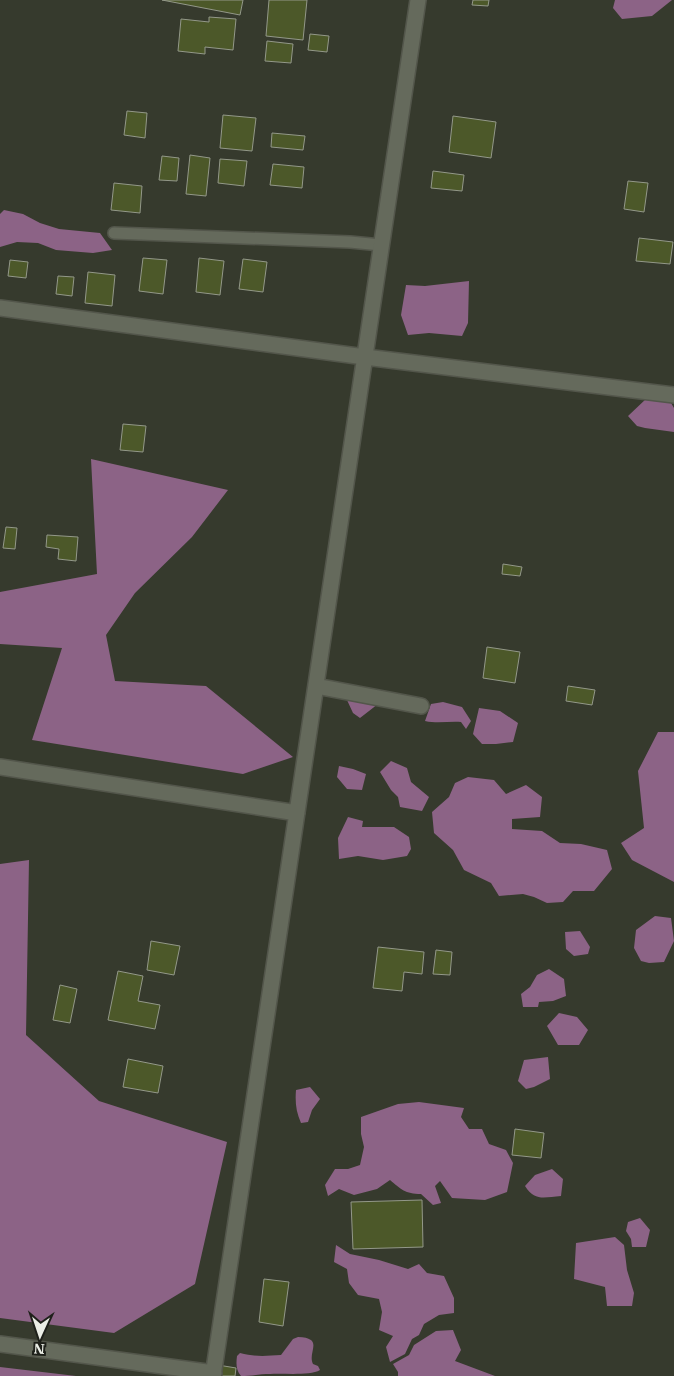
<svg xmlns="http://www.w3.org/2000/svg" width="674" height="1376" viewBox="0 0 674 1376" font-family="'IBM Plex Serif',serif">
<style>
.forest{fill:#8c6386}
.building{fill:#4c5829;stroke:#939889}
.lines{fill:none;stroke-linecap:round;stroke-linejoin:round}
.lane-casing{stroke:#53564b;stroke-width:14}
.street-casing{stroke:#53564b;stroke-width:18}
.lane{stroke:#656a5c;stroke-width:11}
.street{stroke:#656a5c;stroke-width:15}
</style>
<rect width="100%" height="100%" fill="#363a2d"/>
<path class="forest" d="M615,0H672L652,16L622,19L613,8Z
M4,210L23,214L40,223L59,229L100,233L112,250L93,253L56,250L38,243L17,242L0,247V214Z
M469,281L468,323L462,336L429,333L408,335L401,315L406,285L425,286Z
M647,398H668L674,408V432L645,428L637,426L628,416Z
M91,459L228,490L192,537L135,593L106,635L115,681L206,686L293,757L243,774L32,740L62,648L0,644V592L97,574Z
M356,695L378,704L360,718L353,713L347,700Z
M443,702L462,707L471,721L466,729L461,722C449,721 438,724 425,721L431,704Z
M479,708L500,711L518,723L513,742L496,744H482L473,734Z
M658,732H674V882L632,860L621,843L644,828L638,771Z
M391,761L407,768L411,782L429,797L422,811L400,807L398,797L391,790L380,772Z
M339,766L353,769L366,774L362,790L347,789L337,777Z
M468,777L494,780L506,794L526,785L542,797L540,817L512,819V829L542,831L560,843L581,844L607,850L612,869L594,891H573L563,902L547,903L534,897L523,894L499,896L491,883L464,870L453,850L434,833L432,812L449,797L455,783Z
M348,817L363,821L362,827H394L409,837L411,849L407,856L383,860L358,856L339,859L338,838Z
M29,860L26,1035L99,1101L227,1142L195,1284L114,1333L0,1318V864Z
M655,916L671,918L674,941L664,962L649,963L641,961L634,948L636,930Z
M580,931L590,947L588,954L574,956L566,949L565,932Z
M549,969L564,979L566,996L553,1001L539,1002L538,1007H523L521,994L530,987L537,975Z
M559,1013L577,1017L588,1030L579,1045H558L547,1026Z
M548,1057L550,1079L534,1087L526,1089L518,1081L524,1060Z
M310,1087L320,1099L312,1110L308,1122L301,1123C296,1112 295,1102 296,1090Z
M419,1102L464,1108L461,1117L469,1129H482L489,1144L506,1150L513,1163L507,1192L485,1200L452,1198L440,1181L435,1186L441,1203L433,1205L421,1194C405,1194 401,1189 390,1180L377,1189L354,1195L339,1189L328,1196L325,1185L335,1169H348L360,1165L364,1147L361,1134V1117L398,1104Z
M552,1169L563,1179L561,1196C545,1197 535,1202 525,1186L535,1175Z
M640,1218L650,1230L646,1247H632L631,1239L626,1231L628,1222Z
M615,1237L624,1245L627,1270L634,1293L632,1306H607L605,1287L574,1279L576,1243Z
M336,1245L350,1254L379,1260L408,1269L419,1264L427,1273L444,1276L454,1298V1313L439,1315L424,1324L419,1335L412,1339L405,1354L390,1362L386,1347L393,1336L379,1330L382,1312L379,1299L358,1295L349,1283L347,1269L334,1262Z
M453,1330L461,1350L455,1361L495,1376H398V1372L393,1364L409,1355L414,1345L436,1331Z
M298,1337C325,1338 307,1352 313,1364L318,1366L320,1370C310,1376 284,1373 270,1374C260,1374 251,1376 241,1376C236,1370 236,1364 237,1356L240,1353C254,1357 266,1356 281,1355L293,1339Z
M0,1367L76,1376H0Z"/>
<path class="building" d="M162,0H243L240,15Z
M269,0H307L303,40L266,36Z
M473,0H489L488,6L472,5Z
M209,17L236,19L233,50L205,47V54L178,51L181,19L209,22Z
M310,34L329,36L327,52L308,50Z
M267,41L293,44L291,63L265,61Z
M127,111L147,113L145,138L124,135Z
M223,115L256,118L252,151L220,148Z
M453,116L496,122L491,158L449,152Z
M272,133L305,136L303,150L271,147Z
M190,155L210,158L206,196L186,194Z
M162,156L179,158L177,181L159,180Z
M220,159L247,161L244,186L218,183Z
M273,164L304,167L302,188L270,185Z
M433,171L464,175L462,191L431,188Z
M628,181L648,183L644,212L624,209Z
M114,183L142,186L140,213L111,210Z
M639,238L673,242L670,264L636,261Z
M143,258L167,260L163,294L139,291Z
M199,258L224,261L220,295L196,292Z
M243,259L267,262L263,292L239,289Z
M10,260L28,262L26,278L8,276Z
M88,272L115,275L112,306L85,303Z
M58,276L74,277L72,296L56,294Z
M123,424L146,426L143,452L120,450Z
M6,527L17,528L15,549L3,548Z
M47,535L78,537L76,561L58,559L59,549L46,547Z
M503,564L522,567L520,576L502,574Z
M487,647L520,652L515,683L483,678Z
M568,686L595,690L592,705L566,701Z
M151,941L180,946L174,975L147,970Z
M378,947L424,952L422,974L404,972L402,991L373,988Z
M436,950L452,952L450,975L433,974Z
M118,971L143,976L138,1001L160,1005L155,1029L108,1020Z
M60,985L77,989L70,1023L53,1020Z
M128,1059L163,1066L158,1093L123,1087Z
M515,1129L544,1133L541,1158L512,1155Z
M422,1200L423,1247L353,1249L351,1202Z
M264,1279L289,1282L283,1326L259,1322Z
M218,1365L236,1368L235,1376H216Z"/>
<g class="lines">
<defs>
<path id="lane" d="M114,233L350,242L381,245"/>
<path id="street" d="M0,308L365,357L674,395
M316,686L421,706
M0,767L297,813
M0,1344L214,1373
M213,1376L418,0"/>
</defs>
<use href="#lane" class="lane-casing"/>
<use href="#street" class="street-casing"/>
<use href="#lane" class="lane"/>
<use href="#street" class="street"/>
</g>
<g transform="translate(40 1336) rotate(183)" stroke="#1e201a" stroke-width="4" paint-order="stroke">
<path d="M0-4L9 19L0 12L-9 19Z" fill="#ebeee6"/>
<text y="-8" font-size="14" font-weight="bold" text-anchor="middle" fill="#ebeee6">N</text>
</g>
</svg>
